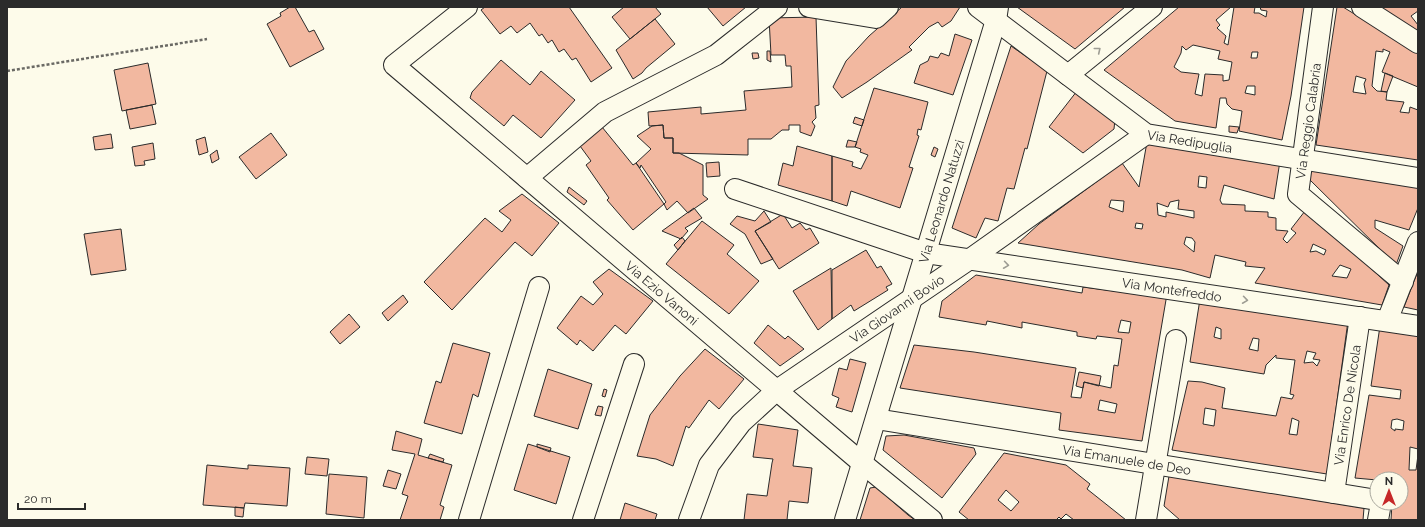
<svg xmlns="http://www.w3.org/2000/svg" width="1425" height="527" viewBox="0 0 1425 527" font-family="Raleway,sans-serif">
<style>
.building{fill:#f2b8a0;stroke:#2b2b2b;fill-rule:evenodd}
.lines{fill:none;stroke-linecap:round;stroke-linejoin:round}
.minor-casing{stroke:#2b2b2b;stroke-width:22}
.path{stroke:#6a6964;stroke-width:2.5;stroke-dasharray:3 2;stroke-linecap:butt}
.minor{stroke:#fdfbea;stroke-width:20}
.oneway{stroke:#9e9d94}
.labels{text-anchor:middle;stroke-width:3;stroke-linejoin:round;paint-order:stroke}
.street-label{font-size:13px;fill:#2b2b2b;stroke:#fdfbea}
</style>
<rect width="100%" height="100%" fill="#fdfbea"/>
<path class="building" d="M290,7H295L309,32L314,30L324,49L290,67L267,24L281,16L280,13Z
M485,7H569L612,68L591,82L576,58L572,60L564,49L559,52L552,40L548,43L542,34L539,36L530,23L517,33L511,26L500,34L481,10Z
M624,7H655L661,14L630,39L612,17Z
M707,7H746L723,26Z
M902,7H960L951,21L942,27L938,22L929,27L909,47L912,50L867,82L842,98L833,87L846,61L869,36Z
M1017,7H1125L1075,49Z
M1179,7H1231L1216,20L1220,25L1217,28L1226,36L1224,43L1228,45L1234,7H1255L1254,13H1259L1266,17L1267,11L1261,10L1260,7H1304L1291,96L1282,140L1239,131L1242,111L1232,109L1227,104L1226,98H1220L1216,128L1175,121L1104,70ZM1193,45L1220,51L1218,59L1232,62L1229,80L1223,81V75L1205,74L1202,96L1195,94L1199,74L1181,72L1174,67L1181,53L1182,46L1186,50ZM1252,52H1258L1257,58H1251ZM1247,86H1255V95L1245,93Z
M1337,7H1343L1418,53V87L1382,72L1390,52L1383,49V52L1376,51L1372,86L1377,91L1387,92L1386,100L1404,102L1400,112L1409,113L1410,107L1418,110V160L1316,145ZM1356,76L1366,79L1364,84L1366,94L1353,92Z
M1378,7H1418V11L1411,16L1418,25V31L1414,34Z
M816,17L819,105L815,106L816,118L812,122L815,126L811,136L800,132V125H789V130H782L771,139H748V155L673,153V138H664L663,125L649,126L648,112L701,107V114L746,110L744,91L792,87L791,66H786L785,55H771L769,18Z
M655,19L675,44L646,68L642,73L633,79L616,50Z
M955,34L972,40L953,95L914,83L920,65L928,61L930,56L938,58L941,53L949,56Z
M1011,46L1047,71L1027,149L1025,148L1014,189L1007,188L998,221L985,218L976,238L952,228Z
M767,51H770L771,62L767,60Z
M752,53H758L759,58L753,59Z
M501,60L530,85L541,71L575,100L541,138L513,115L504,126L470,98L472,92Z
M148,63L156,104L122,111L114,70Z
M1385,73L1393,76L1387,92L1381,91Z
M874,88L928,102L921,130L918,129L917,135L919,136L909,167L913,168L900,208L851,191L847,206L832,201V156L853,162L852,166L861,169L868,155L860,152L861,149L855,147Z
M1077,91L1115,119L1114,129L1083,153L1049,127Z
M152,105L156,124L130,129L126,110Z
M855,117L864,120L862,126L853,123Z
M663,125L664,138H673V153H679L703,165V195L708,199L688,213L677,201L667,210L664,204L666,202L641,165L640,168L636,163L651,149L637,136L652,126Z
M1229,126L1239,127L1237,133L1229,132Z
M602,127L633,165L636,163L664,204L633,230L607,200L609,198L586,165L591,161L580,146Z
M271,133L287,155L256,179L239,157Z
M111,134L113,148L95,150L93,137Z
M205,137L208,152L199,155L196,140Z
M848,140L857,142L855,147H846Z
M1147,142L1280,161L1274,199L1224,185L1220,200L1222,204L1245,205V211L1268,212V217L1276,218V230L1288,231L1283,239L1287,243L1296,233L1291,229L1305,211L1329,230L1389,285L1382,305L1255,283L1265,268L1245,266L1246,262L1215,255L1210,278L1182,270L1018,243L1039,224L1122,163L1139,187ZM1199,176L1207,177L1206,188L1198,187ZM1111,200L1124,201L1123,212L1109,207ZM1179,200L1178,209L1194,211V218L1166,212V217L1158,215L1157,203L1168,207L1170,202ZM1136,223L1143,224L1142,229L1135,228ZM1186,237L1192,238L1195,242L1194,252L1184,244ZM1313,244L1326,250L1324,255L1316,251L1310,252ZM1340,265L1351,269L1347,278L1332,276Z
M153,143L155,159L144,161L145,165L135,166L132,147Z
M797,146L832,156V201L778,185L783,163L793,166Z
M934,147L938,149L935,157L931,155Z
M217,150L219,159L212,163L210,155Z
M719,162L720,176L707,177L706,163Z
M1311,168L1418,184V208L1409,230L1375,220V228L1403,246L1396,265L1309,179Z
M569,187L587,201L584,205L567,192Z
M522,194L559,223L532,256L515,242L452,310L424,282L485,218L502,232L511,220L499,211Z
M694,208L702,218L685,228L688,231L681,239L662,231Z
M764,211L771,222L755,231L773,259L761,264L745,234L730,224L737,216L755,221Z
M783,214L792,228L800,223L806,230L810,228L819,243L779,269L755,231Z
M702,221L734,245L727,254L759,281L729,314L666,264Z
M121,229L126,270L91,275L84,234Z
M682,237L685,241L678,250L674,245Z
M866,250L877,268L881,266L892,284L886,287L888,290L854,311L851,305L832,319V270Z
M831,268L832,319L818,330L793,291Z
M609,269L653,301L626,334L615,325L593,351L580,340L577,345L557,328L581,296L593,305L603,294L593,282Z
M1418,271V310L1404,307Z
M976,275L1082,293L1083,287L1130,293L1167,294L1142,441L1059,430L1061,413L900,388L914,345L974,352L1076,368L1071,397L1081,398L1084,382L1111,388L1114,365L1118,366L1122,339L1097,336L1096,339L1077,336V332L1022,322V328L987,321L986,325L939,317L942,301ZM1121,320L1131,322L1129,333L1118,332ZM1100,400L1117,404L1115,413L1098,410Z
M403,295L408,302L388,321L382,313Z
M1200,299L1348,321L1327,474L1172,450L1188,381L1202,382L1225,388L1222,408L1276,416L1281,397L1292,399L1294,395L1290,394L1295,360L1276,358V355L1266,365L1264,374L1190,362ZM1216,327L1221,329V339L1214,337ZM1253,338L1259,339L1258,351L1249,349ZM1307,351L1316,353L1313,359L1320,360L1317,366L1313,362L1304,363ZM1205,408L1216,410L1214,426L1203,424ZM1292,418L1299,421L1297,435L1289,434Z
M349,314L360,327L340,344L330,332Z
M768,325L785,339L788,336L804,349L780,366L754,343Z
M1380,326L1418,332V449L1410,447L1409,470H1416L1418,455V520H1391L1392,503H1401V479L1377,480L1355,478L1369,395L1400,399L1401,390L1371,386ZM1397,419L1404,421L1403,430L1395,429V431L1391,428L1392,420Z
M453,343L490,353L478,397L473,394L462,434L424,423L436,381L441,383Z
M705,349L744,379L719,409L709,400L689,428L686,426L673,466L656,459L637,456L650,415L680,376Z
M850,359L866,363L852,412L836,407L839,398L832,395L839,368L847,370Z
M548,369L592,384L578,429L534,416Z
M1079,372L1101,376L1099,386L1084,382L1083,388L1076,386Z
M604,389L607,390L605,397L602,396Z
M598,406L603,407L601,416L595,415Z
M758,424L798,430L793,466L812,468L808,503L789,501L787,520H744L747,494L767,496L772,463L773,459L753,457Z
M396,431L422,439L418,455L452,465L440,505L444,507L440,520H400L408,496L402,494L415,454L392,450Z
M904,435L974,448L976,454L942,498L883,450L886,436Z
M528,444L570,457L556,504L514,490Z
M537,444L551,448L550,452L537,447Z
M1004,453L1066,465L1090,484L1087,489L1126,520H1074L1066,514L1061,519L1059,517L1056,520H969L959,512ZM1006,490L1019,502L1011,511L998,500Z
M430,454L444,459L443,462L428,458Z
M307,457L329,459L327,476L305,474Z
M207,465L248,469V465L290,468L287,506L245,503L244,508L203,505Z
M388,470L401,474L396,489L383,486Z
M329,474L367,477L364,518L326,514Z
M1169,476L1364,508L1363,520H1180L1164,506Z
M876,487L908,515L915,520H860L870,488Z
M625,503L657,514L655,520H620Z
M235,507L244,508L243,517L235,516Z"/>
<g class="lines">
<defs>
<g id="minor">
<path id="s1" d="M467,7L394,65L862,463L932,520"/>
<path d="M809,7L876,18L888,7"/>
<path id="s2" d="M978,7L1146,134L1418,178"/>
<path d="M1323,7L1298,194L1403,282"/>
<path d="M1362,7L1418,43"/>
<path d="M1068,75L1152,7"/>
<path d="M527,178L605,112L716,55L777,7"/>
<path id="s3" d="M735,189L926,253L1418,326"/>
<path d="M1387,321L1418,242"/>
<path id="s4" d="M876,419L1377,500"/>
<path id="s5" d="M1334,493L1360,317"/>
<path d="M469,520L539,287"/>
<path d="M583,520L634,364"/>
<path id="s6" d="M689,520L709,465L741,423L777,390L970,259L1146,134"/>
<path id="s7" d="M845,520L996,20L998,7"/>
<path d="M1146,520L1176,340"/>
<path d="M1378,520L1381,503"/>
</g>
</defs>
<use href="#minor" class="minor-casing"/>
<path class="path" d="M7,71L207,39"/>
<use href="#minor" class="minor"/>
</g>
<defs><path id="oneway-chevron" d="M-2-3.5L2.5 0L-2 3.5" fill="none" stroke-width="1.6" stroke-linecap="round" stroke-linejoin="round"/></defs>
<g class="oneway">
<use href="#oneway-chevron" transform="translate(1098 50) rotate(-39)"/>
<use href="#oneway-chevron" transform="translate(1006 265) rotate(8)"/>
<use href="#oneway-chevron" transform="translate(1245 300) rotate(8)"/>
</g>
<g class="labels">
<g class="street-label">
<text transform="translate(1308 121) rotate(-82)" y="5">Via Reggio Calabria</text>
<text dy="5" stroke="none"><textPath href="#s2" startOffset="255">Via Redipuglia</textPath></text>
<text dy="5" stroke="none"><textPath href="#s7" startOffset="333">Via Leonardo Natuzzi</textPath></text>
<text dy="5" stroke="none"><textPath href="#s3" startOffset="450">Via Montefreddo</textPath></text>
<text dy="5" stroke="none"><textPath href="#s1" startOffset="445">Via Ezio Vanoni</textPath></text>
<text dy="5" stroke="none"><textPath href="#s6" startOffset="305">Via Giovanni Bovio</textPath></text>
<text dy="5" stroke="none"><textPath href="#s5" startOffset="89">Via Enrico De Nicola</textPath></text>
<text dy="5" stroke="none"><textPath href="#s4" startOffset="254">Via Emanuele de Deo</textPath></text>
</g>
</g>
<rect width="1425" height="527" fill="none" stroke="#2b2b2b" stroke-width="16"/>
<g transform="translate(1389 491)"><circle r="19" fill="#fdfbea" stroke="#a9a89e"/>
<path d="M0-3L7 15L0 10L-7 15Z" fill="#c62828"/>
<text y="-6" font-size="11" font-weight="bold" text-anchor="middle" fill="#2b2b2b">N</text>
</g>
<path d="M18 503v6h67v-6" fill="none" stroke="#2b2b2b" stroke-width="2"/>
<text x="24" y="503" font-size="12" fill="#2b2b2b" stroke="#fdfbea" stroke-width="3" paint-order="stroke">20 m</text>
</svg>
